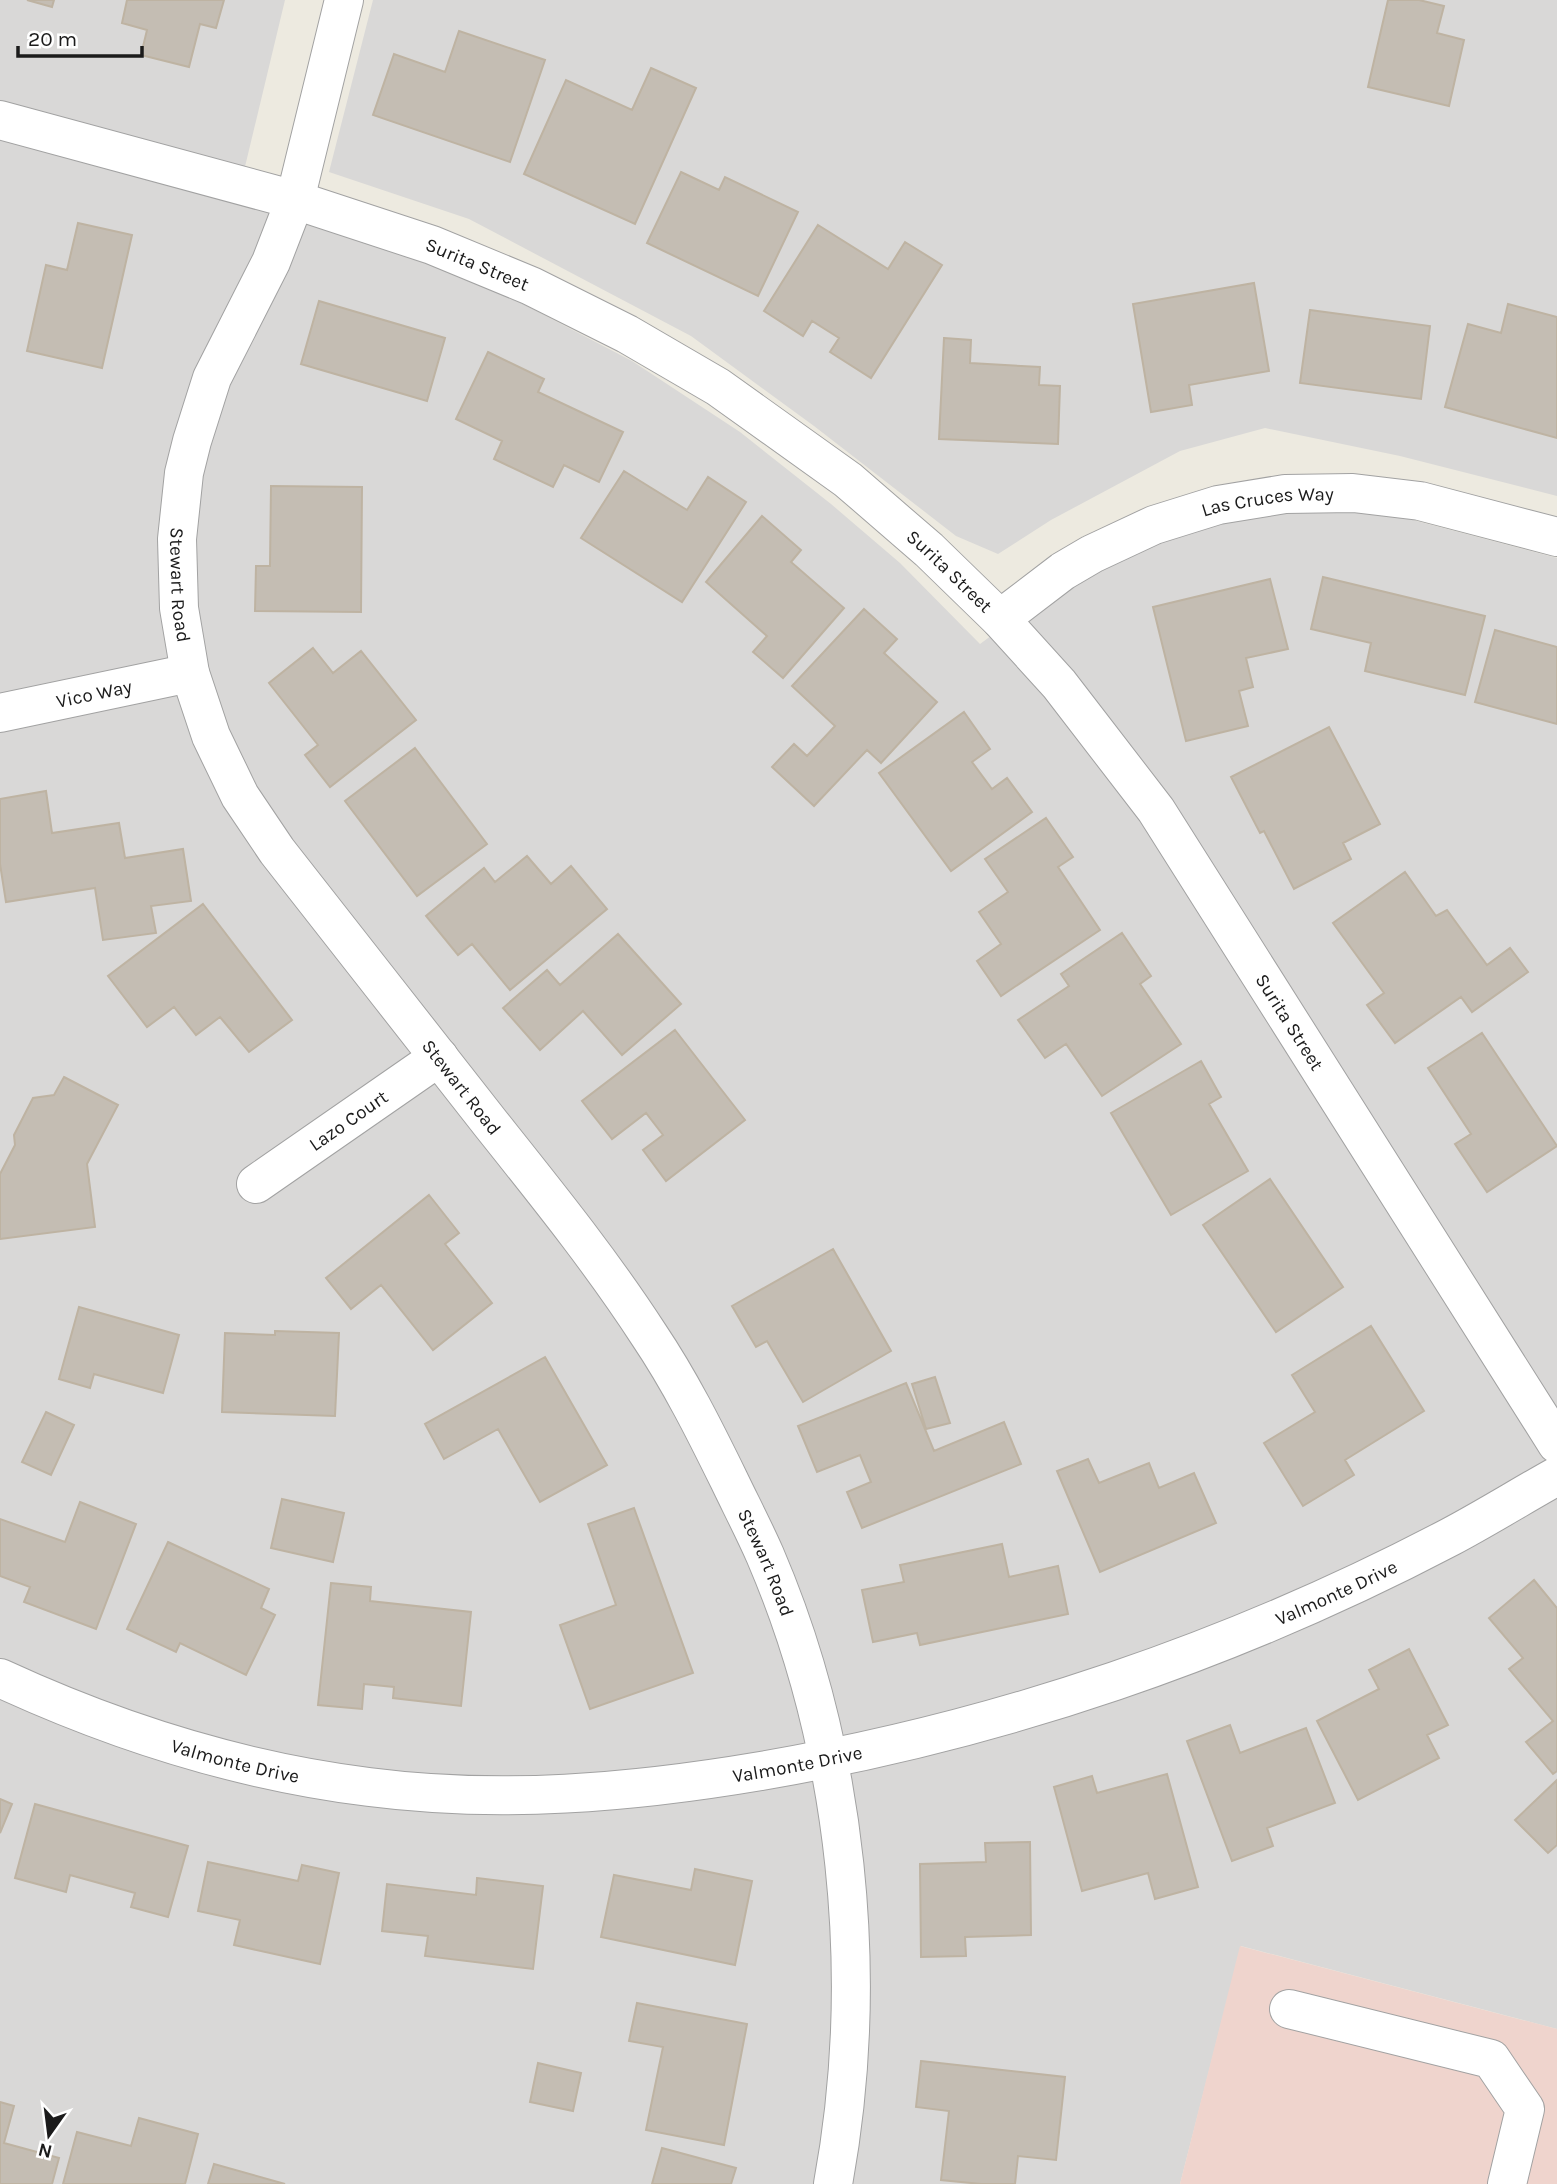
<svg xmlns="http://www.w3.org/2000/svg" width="1557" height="2184" viewBox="0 0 1557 2184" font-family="Karla,sans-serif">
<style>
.residential{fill:#d9d8d7}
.commercial{fill:#efd4cd}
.building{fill:#c4bdb3;stroke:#beb3a2;stroke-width:2}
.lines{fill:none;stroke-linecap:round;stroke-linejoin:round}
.minor-casing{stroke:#a2a2a2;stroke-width:40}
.minor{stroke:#fff;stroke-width:38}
.labels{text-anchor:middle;stroke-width:5;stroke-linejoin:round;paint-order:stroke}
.street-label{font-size:19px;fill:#1b1b1b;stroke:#fff}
</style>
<rect width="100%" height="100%" fill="#edeae0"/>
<path class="residential" d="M0,0H285L237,200L434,266L521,303L632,361L740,432L831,504L900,563L980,644L1078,572L1153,533L1303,510L1361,511L1409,519L1557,558V2029L1241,1946L1180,2184H0Z
M373,0H1557V496L1400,456L1265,428L1180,451L1051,520L998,554L956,536L814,426L691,336L469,219L329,172Z"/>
<path class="commercial" d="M1240,1946L1557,2029V2184H1180Z"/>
<path class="building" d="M27,0H54L52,7Z
M127,0H224L216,28L200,24L189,67L141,55L147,30L122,23Z
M1388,0H1419L1444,6L1437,33L1464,40L1449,106L1368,87Z
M459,31L545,60L510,162L373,115L394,54L445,72Z
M651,68L696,88L635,224L524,174L566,80L632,110Z
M681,172L719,190L725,177L798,212L758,296L647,243Z
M78,223L132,235L102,368L27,351L46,265L67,270Z
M818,225L888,269L905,242L942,265L871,378L830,352L839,338L812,321L803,336L764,311Z
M1254,283L1269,371L1189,385L1192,405L1151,412L1133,304Z
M319,301L445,338L427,401L301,364Z
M1508,304L1557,317V438L1445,407L1468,324L1501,333Z
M1310,310L1430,326L1421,399L1300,383Z
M944,338L971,340L970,363L1040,367L1039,385L1060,386L1058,444L939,439Z
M488,352L544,379L538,392L623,432L599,482L564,465L553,487L494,459L502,441L456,419Z
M624,471L687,510L708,477L746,502L682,602L581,538Z
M271,486L362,487L361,612L255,611L256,566H270Z
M762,516L801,550L791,562L844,608L783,678L753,652L767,636L706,582Z
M1323,577L1485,616L1465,695L1365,671L1371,643L1311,629Z
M1270,579L1288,649L1246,658L1253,687L1239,691L1248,726L1186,741L1153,607Z
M864,609L897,639L884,653L937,702L881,763L867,750L814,806L772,767L794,744L807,756L835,726L792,686Z
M1495,630L1557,647V724L1475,702Z
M313,648L333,673L361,651L416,720L330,787L305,755L318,745L269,683Z
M964,712L990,749L972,762L992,789L1007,778L1032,812L951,871L879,773Z
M1329,727L1380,824L1343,843L1351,859L1294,889L1264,831L1260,833L1231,777Z
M415,748L487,844L417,896L345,801Z
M46,791L52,833L119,823L125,858L183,849L191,901L151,906L156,933L103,940L95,888L6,902L0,864V799Z
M1046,818L1073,857L1058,867L1100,930L1001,996L977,961L1001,944L979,912L1008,892L985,859Z
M527,856L551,884L571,866L607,909L510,990L472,944L458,955L426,916L484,868L495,882Z
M1405,872L1436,916L1447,910L1487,965L1510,948L1528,972L1472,1012L1461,997L1395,1043L1367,1005L1384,993L1333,923Z
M203,904L292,1020L249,1052L220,1017L196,1035L174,1007L147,1027L108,976Z
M1122,933L1151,976L1140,984L1181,1044L1102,1096L1066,1044L1045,1058L1018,1020L1069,986L1061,974Z
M618,934L681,1004L622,1055L583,1011L540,1050L503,1008L547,970L560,985Z
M675,1030L745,1120L666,1181L643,1150L663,1135L646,1113L612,1139L582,1101Z
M1482,1033L1557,1146L1487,1192L1455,1144L1471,1134L1428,1068Z
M1201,1061L1221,1097L1209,1104L1248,1171L1171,1215L1111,1113Z
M64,1077L118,1105L87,1164L95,1227L0,1239V1174L15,1145L14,1135L33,1098L54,1095Z
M1270,1179L1343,1287L1276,1332L1203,1225Z
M429,1195L459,1233L445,1244L492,1303L433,1350L381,1285L351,1309L326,1278Z
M833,1249L891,1351L803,1402L767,1341L756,1347L732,1306Z
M79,1307L179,1335L163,1393L94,1374L90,1388L59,1379Z
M1371,1326L1424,1411L1345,1460L1354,1475L1303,1506L1264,1443L1315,1412L1292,1375Z
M275,1331L339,1333L335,1416L222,1412L225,1333L275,1335Z
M545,1357L607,1465L540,1502L498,1429L444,1459L425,1424Z
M935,1377L950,1423L926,1429L912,1384Z
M906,1383L934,1451L1004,1422L1021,1464L862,1528L847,1492L871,1482L860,1455L817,1472L798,1426Z
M46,1412L74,1425L51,1475L22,1462Z
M1088,1459L1099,1483L1149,1463L1159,1488L1194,1473L1216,1523L1100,1572L1057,1471Z
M282,1499L344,1513L333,1562L271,1548Z
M80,1502L136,1524L96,1629L24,1602L30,1587L0,1576V1519L65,1542Z
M634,1508L693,1673L590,1709L560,1625L616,1605L588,1524Z
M168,1542L269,1589L261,1608L275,1615L246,1675L180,1643L176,1652L127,1629Z
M1002,1544L1009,1577L1058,1566L1068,1614L920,1645L917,1633L873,1642L862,1590L904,1582L900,1565Z
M1534,1580L1557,1608V1771L1553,1774L1526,1742L1553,1721L1509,1669L1523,1658L1489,1618Z
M331,1583L371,1587L370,1601L471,1612L461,1706L393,1698L394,1687L364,1684L362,1709L318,1705Z
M1409,1649L1448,1725L1427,1735L1439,1758L1358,1800L1317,1721L1379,1689L1369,1670Z
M1230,1725L1240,1753L1306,1728L1335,1803L1267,1828L1273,1846L1232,1861L1187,1741Z
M1167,1774L1198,1887L1155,1899L1148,1873L1082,1891L1054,1787L1092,1776L1097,1793Z
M1557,1780V1845L1548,1853L1515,1820Z
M0,1799L12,1804L0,1833Z
M35,1804L188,1846L168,1917L131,1907L135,1893L70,1875L66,1892L15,1878Z
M1030,1842L1031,1935L965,1937L966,1956L921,1957L920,1864L986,1862L985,1843Z
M208,1862L298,1881L302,1865L339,1873L320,1964L234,1945L240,1920L198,1911Z
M695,1869L752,1881L735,1965L601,1937L614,1875L691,1890Z
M477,1878L543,1886L533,1969L425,1956L428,1936L382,1931L387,1884L476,1895Z
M637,2003L747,2024L724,2145L646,2130L663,2047L629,2041Z
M921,2061L1065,2077L1056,2160L1018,2156L1015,2184H981L941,2180L949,2111L916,2107Z
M538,2063L581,2073L573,2111L530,2102Z
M0,2102L14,2106L4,2143L59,2158L52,2184H0Z
M139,2118L198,2134L185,2184H63L77,2132L131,2146Z
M662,2148L736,2168L731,2184H652Z
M214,2164L285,2184H208Z"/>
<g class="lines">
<defs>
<g id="minor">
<path id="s1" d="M344,0L295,200L271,262L212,378L192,441L184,473L177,539L179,608L190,673L211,736L240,796L277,851C348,942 420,1033 491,1124C546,1193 601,1261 649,1335C680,1381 705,1431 729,1480C741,1505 754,1530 765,1555C848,1748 871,1978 833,2184"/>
<path id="s2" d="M0,120L295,200L432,245L531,286L627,334L718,387L848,480L929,550L1000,619L1059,684L1156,810L1557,1444"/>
<path id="s3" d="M1000,619L1063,571L1092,554L1154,525L1218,505L1285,494L1353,493L1420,501L1557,537"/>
<path id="s4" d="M0,713L190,673"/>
<path id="s5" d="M256,1184L439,1057"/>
<path id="s6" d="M0,1678C117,1732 240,1771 369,1787C500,1804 631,1793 761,1771C1001,1730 1235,1650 1450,1537C1486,1518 1521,1496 1557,1476"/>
<path d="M1289,2009L1491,2059L1525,2109L1507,2184"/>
</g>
</defs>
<use href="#minor" class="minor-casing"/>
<use href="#minor" class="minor"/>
</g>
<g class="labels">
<g class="street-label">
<text dy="7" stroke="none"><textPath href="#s2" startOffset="499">Surita Street</textPath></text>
<text dy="7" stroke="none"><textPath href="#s3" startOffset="298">Las Cruces Way</textPath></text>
<text dy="7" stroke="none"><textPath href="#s2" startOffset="1066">Surita Street</textPath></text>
<text dy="7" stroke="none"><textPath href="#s1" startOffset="614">Stewart Road</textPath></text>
<text dy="7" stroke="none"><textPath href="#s4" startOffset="96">Vico Way</textPath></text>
<text dy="7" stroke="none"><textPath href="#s2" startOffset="1633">Surita Street</textPath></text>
<text dy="7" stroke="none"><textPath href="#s1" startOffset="1202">Stewart Road</textPath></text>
<text dy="7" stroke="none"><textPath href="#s5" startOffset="112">Lazo Court</textPath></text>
<text dy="7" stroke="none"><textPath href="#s1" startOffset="1769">Stewart Road</textPath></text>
<text dy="7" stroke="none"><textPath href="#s6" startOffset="1384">Valmonte Drive</textPath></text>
<text dy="7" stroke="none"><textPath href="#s6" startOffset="250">Valmonte Drive</textPath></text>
<text dy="7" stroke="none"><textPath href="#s6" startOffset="817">Valmonte Drive</textPath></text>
</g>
</g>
<g transform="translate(49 2135) rotate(194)" stroke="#ffffff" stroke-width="5" paint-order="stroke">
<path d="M0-5L12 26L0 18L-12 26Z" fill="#1b1b1b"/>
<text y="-10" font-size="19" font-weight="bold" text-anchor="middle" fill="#1b1b1b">N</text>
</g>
<path d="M18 46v10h124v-10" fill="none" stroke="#1b1b1b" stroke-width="3.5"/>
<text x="28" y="46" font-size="21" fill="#1b1b1b" stroke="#ffffff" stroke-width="5" paint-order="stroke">20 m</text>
</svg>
